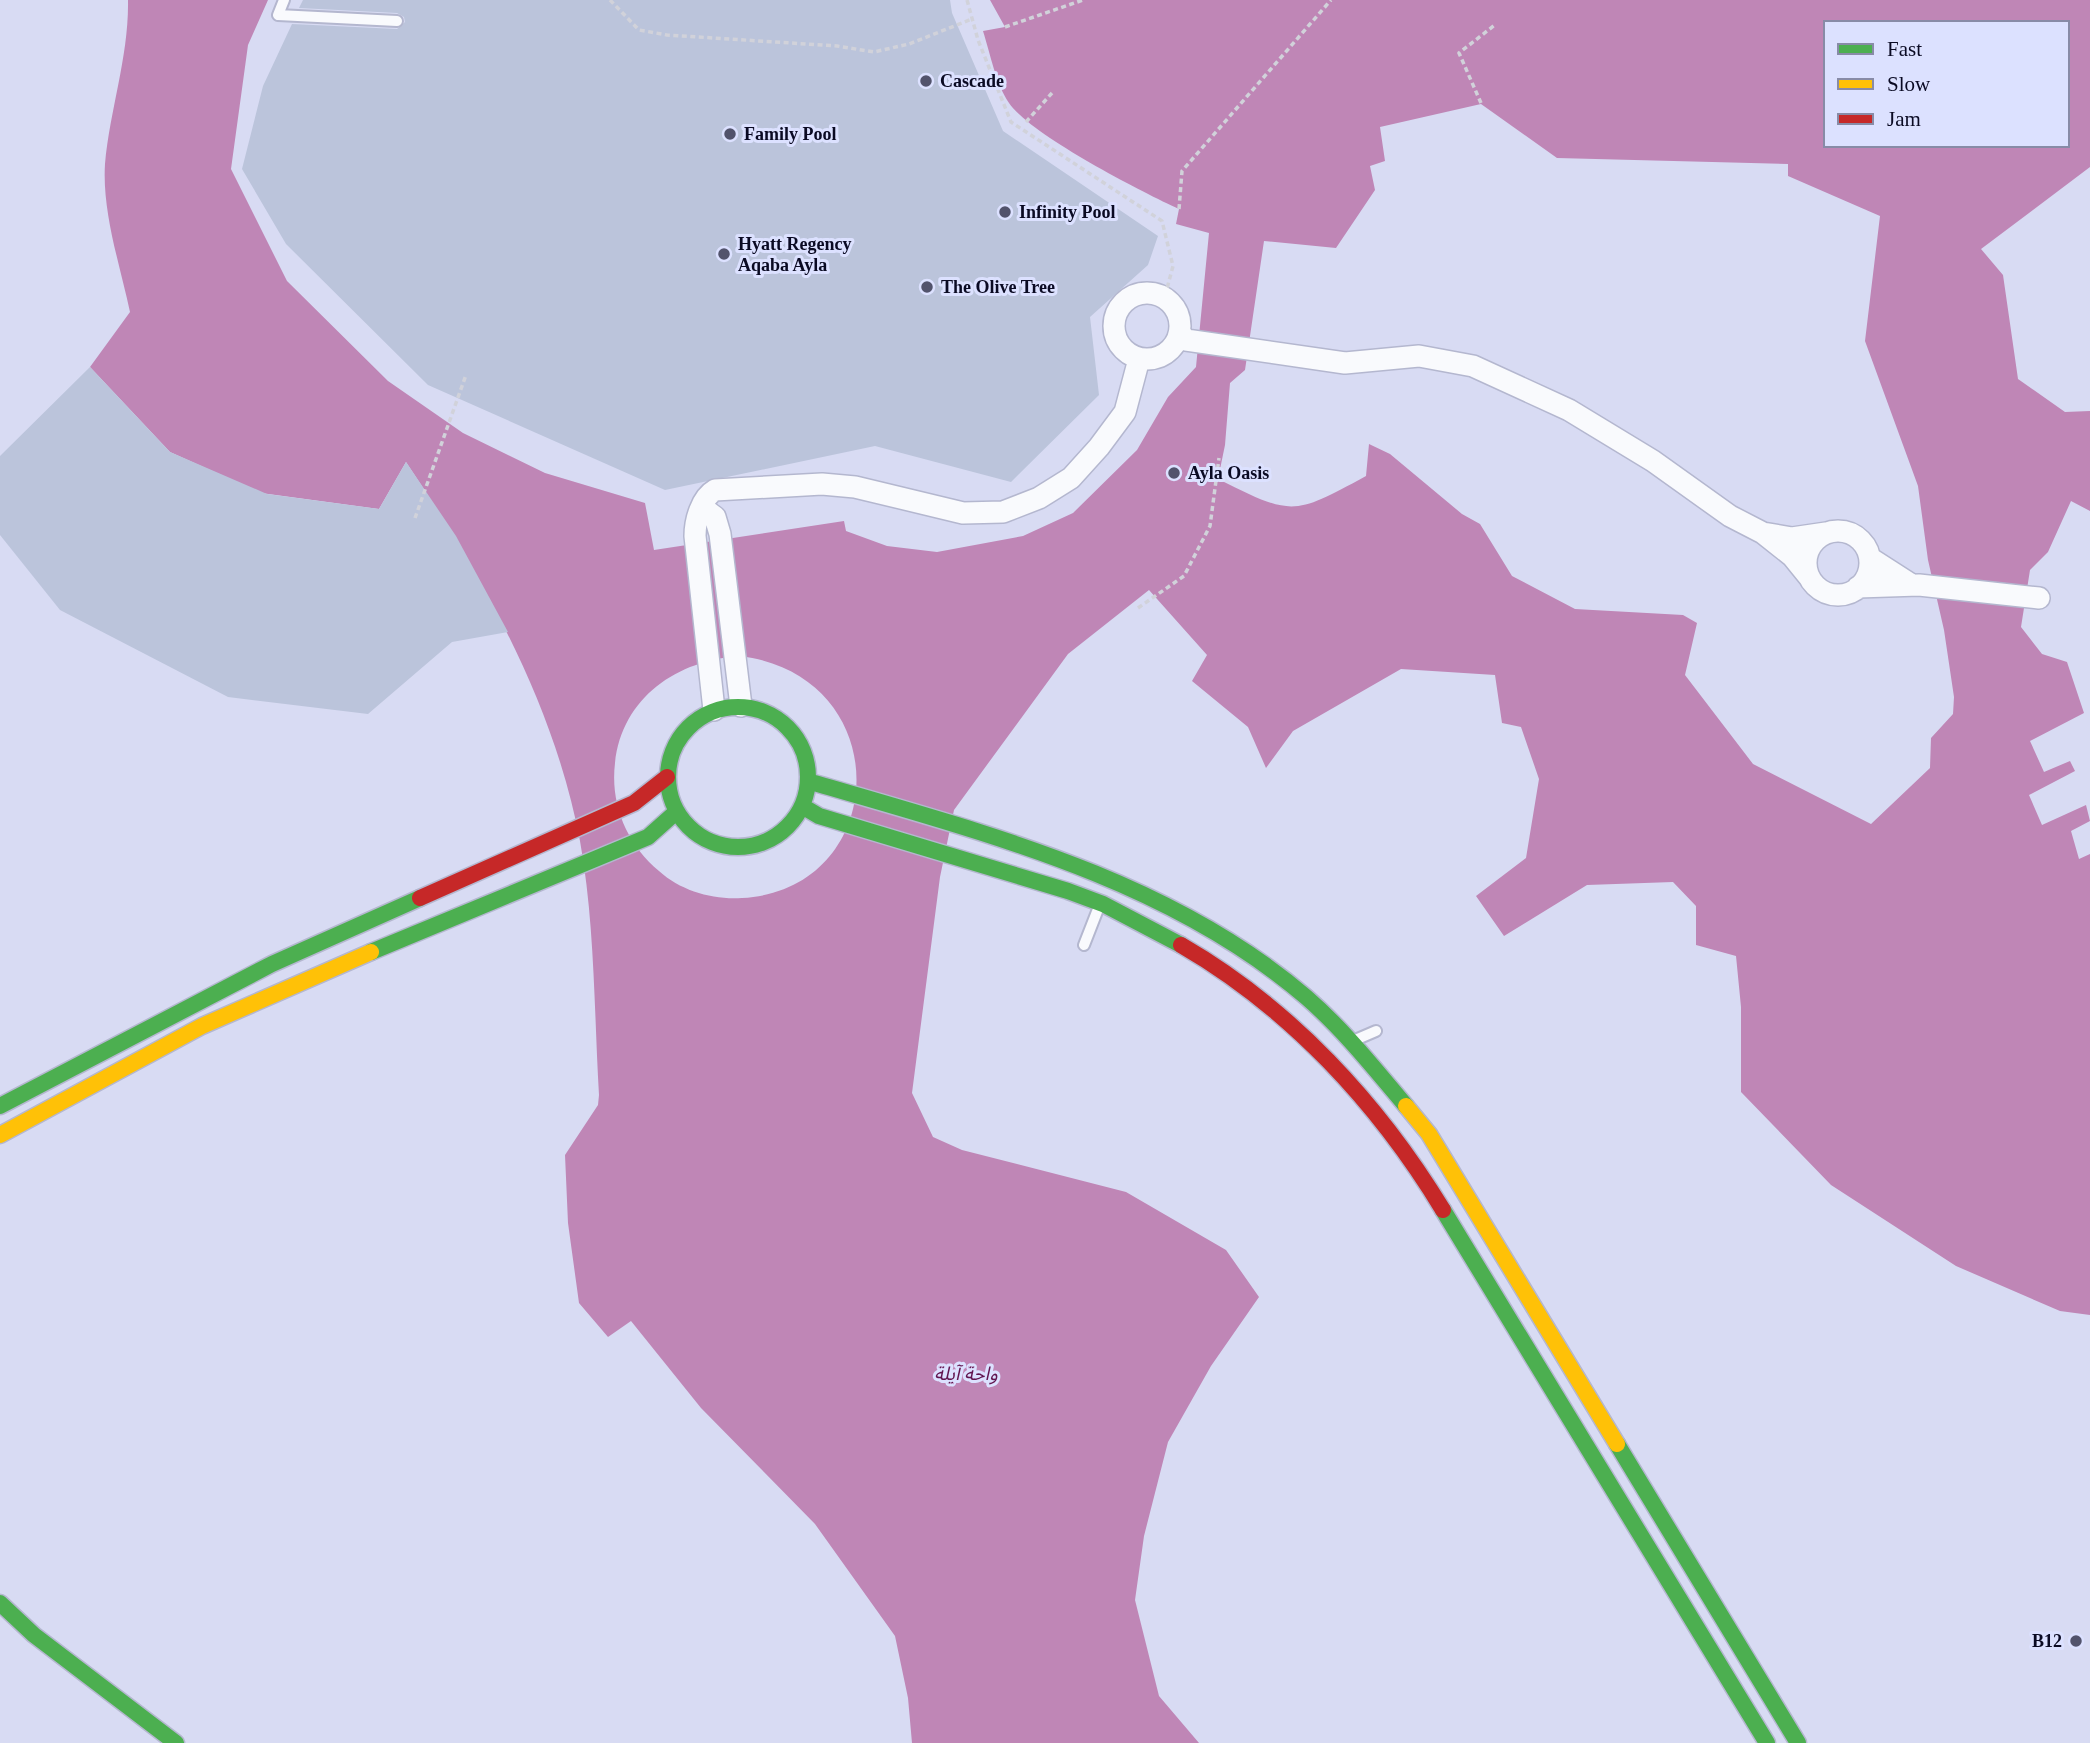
<svg xmlns="http://www.w3.org/2000/svg" width="2090" height="1743" viewBox="0 0 2090 1743" font-family="'Times New Roman','Noto Sans Arabic',serif">
<style>
.water{fill:#bf86b6;fill-rule:evenodd}
.building{fill:#bbc4db}
.lines{fill:none;stroke-linecap:round;stroke-linejoin:round}
.lane-casing{stroke:#b4b7cf;stroke-width:14}
.street-casing{stroke:#b4b7cf;stroke-width:24}
.fast-casing{stroke:#b4b7cf;stroke-width:19}
.slow-casing{stroke:#b4b7cf;stroke-width:19}
.jam-casing{stroke:#b4b7cf;stroke-width:19}
.path{stroke:#d1d2da;stroke-width:3.5;stroke-dasharray:5 3.5;stroke-linecap:butt}
.lane{stroke:#f9fafd;stroke-width:10}
.street{stroke:#f9fafd;stroke-width:21}
.fast{stroke:#4caf50;stroke-width:16}
.slow{stroke:#ffc107;stroke-width:16}
.jam{stroke:#c62828;stroke-width:16}
.poi-dot{fill:#52536c;stroke:#dce1ff;stroke-width:2.5}
.labels{text-anchor:middle;stroke-width:6;stroke-linejoin:round;paint-order:stroke}
.poi-label{font-size:18px;font-weight:bold;fill:#0a0a23;stroke:#dce1ff;text-anchor:start}
.water-label{font-size:19px;font-style:italic;fill:#611450;stroke:#dce1ff}
</style>
<rect width="100%" height="100%" fill="#d8dbf3"/>
<path class="water" d="M128,0H268L248,45L231,169L287,281L388,381L463,433L545,473L645,503L654,550L844,521L846,531L887,546L937,552L1023,536L1073,513L1137,450L1168,397L1196,367L1209,233L1176,224L1179,209C1140,191 1031,135 1009,103C996,84 990,53 983,31L1005,27L990,0H2090V167L1981,249L2003,275L2018,379L2065,412L2090,411V511L2071,501L2048,552L2030,570L2021,627L2042,654L2067,662L2084,713L2030,741L2044,772L2070,761L2075,771L2029,795L2042,825L2086,805L2090,821L2071,831L2079,859L2090,854V1315L2060,1311L1956,1266L1831,1185L1741,1092V1007L1736,956L1696,945V906L1673,882L1587,885L1504,936L1476,896L1526,858L1539,779L1521,727L1502,723L1495,675L1401,669L1293,731L1266,768L1248,727L1192,681L1207,655L1149,590L1068,654L954,810L940,877L912,1093L933,1137L962,1150L1126,1192L1226,1250L1259,1297L1211,1366L1168,1442L1144,1536L1135,1600L1159,1696L1199,1743H912L908,1698L895,1636L815,1524L701,1408L631,1321L608,1337L579,1303L568,1223L565,1155L598,1105L599,1095C594,1011 595,924 580,841C554,703 483,578 406,462L379,509L261,493L170,452L90,367L130,312C120,265 102,212 105,164C110,109 129,56 128,0ZM1826,23H2067V145H1826ZM1481,104L1557,158L1788,164V176L1880,216L1865,341L1918,486L1928,560L1944,630L1954,697L1953,714L1931,738L1930,768L1871,824L1753,764L1685,675L1697,623L1683,615L1575,609L1512,576L1480,524L1462,514L1390,454L1369,444L1366,476C1293,516 1292,516 1218,479L1225,445L1230,383L1245,370L1264,241L1336,248L1375,190L1370,166L1385,161L1380,127ZM740,656C899,676 891,890 742,898C713,900 681,891 659,871C627,844 610,805 615,763C622,697 678,660 740,656Z"/>
<path class="building" d="M303,0H950L952,13L1003,131L1158,236L1148,265L1090,317L1099,395L1011,482L875,446L665,490L428,385L286,244L242,169L263,86L292,24L397,29L405,22L404,17L397,13L299,8Z
M90,367L170,452L267,494L379,509L406,462L456,536L508,632L452,642L368,714L228,697L60,610L0,535V456Z"/>
<g class="lines">
<defs>
<path id="lane" d="M284,0L278,15L397,21
M1084,945L1100,904
M1355,1040L1376,1031"/>
<path id="street" d="M1114 326a33 33 0 1 1 66 0a33 33 0 1 1-66 0Z
M1180,333L1186,340L1345,363L1419,356L1473,366L1569,410L1653,461L1730,516L1763,533L1792,556L1809,577
M703,508L715,517L720,534L741,706
M1806 563a32 32 0 1 1 64 0a32 32 0 1 1-64 0Z
M1763,533L1792,538L1826,533
M1870,558L1912,585
M1858,587L1919,585L2039,598
M714,710L695,536C695,521 701,498 715,490L822,484L855,487L963,513L1003,512L1039,498L1071,478L1099,447L1125,412L1139,359"/>
<path id="fast" d="M668 777a70 70 0 1 1 140 0a70 70 0 1 1-140 0Z
M808,781C980,832 1166,877 1306,997C1343,1029 1374,1068 1406,1106
M802,806L819,816L1068,891L1103,904L1181,945
M371,952L648,837L676,812
M0,1106L272,964L420,898
M1443,1210L1767,1743
M1617,1444L1798,1743
M0,1603L34,1635L176,1743"/>
<path id="slow" d="M1406,1106L1429,1134L1617,1444
M0,1135L202,1026L371,952"/>
<path id="jam" d="M420,898L634,803L667,777
M1181,945C1290,1008 1378,1103 1443,1210"/>
</defs>
<use href="#lane" class="lane-casing"/>
<use href="#street" class="street-casing"/>
<use href="#fast" class="fast-casing"/>
<use href="#slow" class="slow-casing"/>
<use href="#jam" class="jam-casing"/>
<path class="path" d="M610,0L639,30L667,35L837,46L874,52L909,44L972,19
M967,0L978,40L1011,122L1162,221L1173,266L1165,296
M1005,27L1083,0
M1481,103L1459,53L1496,24
M1026,122L1052,93
M1179,209L1182,171L1331,0
M415,518L466,375
M1138,608L1184,576L1210,526L1219,458"/>
<use href="#lane" class="lane"/>
<use href="#street" class="street"/>
<use href="#fast" class="fast"/>
<use href="#slow" class="slow"/>
<use href="#jam" class="jam"/>
</g>
<g class="poi-dot">
<circle cx="926" cy="81" r="7"/>
<circle cx="730" cy="134" r="7"/>
<circle cx="1005" cy="212" r="7"/>
<circle cx="724" cy="254" r="7"/>
<circle cx="927" cy="287" r="7"/>
<circle cx="1174" cy="473" r="7"/>
<circle cx="2076" cy="1641" r="7"/>
</g>
<g class="labels">
<g class="poi-label">
<text x="940" y="87">Cascade</text>
<text x="744" y="140">Family Pool</text>
<text x="1019" y="218">Infinity Pool</text>
<text x="738" y="250">Hyatt Regency<tspan x="738" dy="21">Aqaba Ayla</tspan></text>
<text x="941" y="293">The Olive Tree</text>
<text x="1188" y="479">Ayla Oasis</text>
<text x="2062" y="1647" text-anchor="end">B12</text>
</g>
<g class="water-label">
<text x="966" y="1380">واحة آيلة</text>
</g>
</g>
<rect x="1824" y="21" width="245" height="126" fill="#dce1ff" stroke="#888ba7" stroke-width="2"/>
<rect x="1838" y="44" width="35" height="10" fill="#4caf50" stroke="#888ba7" stroke-width="2"/>
<text x="1887" y="56" font-size="21" fill="#0a0a23">Fast</text>
<rect x="1838" y="79" width="35" height="10" fill="#ffc107" stroke="#888ba7" stroke-width="2"/>
<text x="1887" y="91" font-size="21" fill="#0a0a23">Slow</text>
<rect x="1838" y="114" width="35" height="10" fill="#c62828" stroke="#888ba7" stroke-width="2"/>
<text x="1887" y="126" font-size="21" fill="#0a0a23">Jam</text>
</svg>
